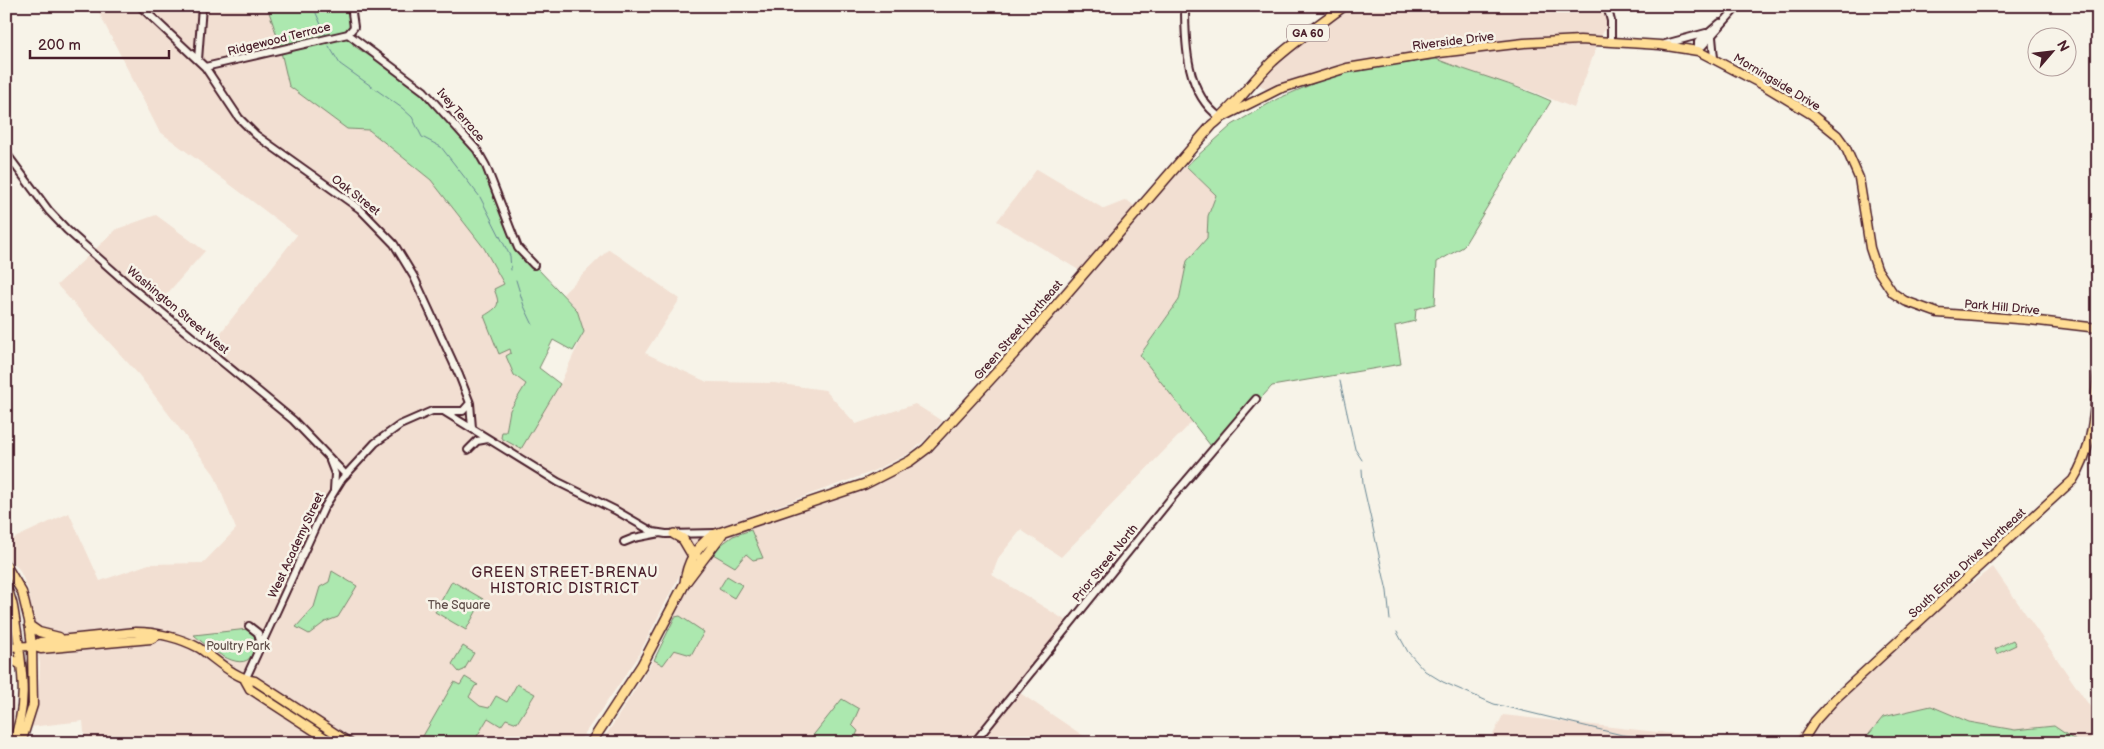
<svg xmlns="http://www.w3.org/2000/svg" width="2104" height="749" viewBox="0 0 2104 749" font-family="'Balsamiq Sans',sans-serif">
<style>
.built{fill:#f2dfd2}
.green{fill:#ace8af;stroke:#7b846d}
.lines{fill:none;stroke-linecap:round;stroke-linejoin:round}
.stream{stroke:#688693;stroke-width:1}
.minor-casing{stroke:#4a1f2b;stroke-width:10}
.major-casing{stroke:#4a1f2b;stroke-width:11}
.highway-casing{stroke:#4a1f2b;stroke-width:12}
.minor{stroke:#f7f3e8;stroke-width:6}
.major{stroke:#ffdd96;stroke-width:8}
.highway{stroke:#ffdd96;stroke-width:9}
.labels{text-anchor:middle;stroke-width:5;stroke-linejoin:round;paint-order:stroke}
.shield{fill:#f7f3e8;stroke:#7e5f64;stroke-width:1}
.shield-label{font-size:11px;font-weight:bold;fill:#4a1f2b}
.street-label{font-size:12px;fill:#4a1f2b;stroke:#f7f3e8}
.park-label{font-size:12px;fill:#62514c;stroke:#f7f3e8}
.neighbourhood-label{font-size:14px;letter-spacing:1px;fill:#4a1f2b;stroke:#f7f3e8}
</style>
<rect width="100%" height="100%" fill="#f7f3e8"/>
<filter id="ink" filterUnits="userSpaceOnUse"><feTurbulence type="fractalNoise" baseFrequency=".02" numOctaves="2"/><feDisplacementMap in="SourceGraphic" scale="10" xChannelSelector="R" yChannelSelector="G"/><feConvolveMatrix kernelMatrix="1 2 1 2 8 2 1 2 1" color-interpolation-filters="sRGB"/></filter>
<g filter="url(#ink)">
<path class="built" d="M105,6H267L278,39L347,129L369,130L431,180L484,248L504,284L497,306L494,310L500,353L509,349L511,353L506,356L526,384L510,410L506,432L501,438L520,449L560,384L584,332L577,310L563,294L609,249L680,299L645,353L707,382L774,383L825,390L856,424L915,404L942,421L928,437L910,453L869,473L722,526L702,538L695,545L636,660L578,743H85L83,721L30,727L38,703L40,664L28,589L19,569L6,556V542L69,513L100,581L149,564L203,563L236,529L214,474L139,375L57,285L117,229L156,215L205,251L157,305L208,349L297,235L159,131L98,11Z
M1346,6H1617L1599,40L1574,108L1526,89L1474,74L1341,72L1273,95L1255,81Z
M1186,166L1216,195L1208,216L1207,238L1187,261L1179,300L1140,354L1192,422L1061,557L1021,530L999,557L992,575L1073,625L1020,693L1094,743H601L653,661L687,591L714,548L732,535L847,495L888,478L935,449L1087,275L997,221L1037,169L1104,209L1127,200L1139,210Z
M1993,567L2098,718V743L2077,742L2054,726L2015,730L1969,722L1931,706L1865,739L1873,743H1788L1934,611Z
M6,638L15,708L13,725L6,742Z
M1503,715L1721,739L1781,743H1489Z"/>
<path class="green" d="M267,6H351L354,21L348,34L354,46L424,91L477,150L518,248L577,310L584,332L573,351L553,340L539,368L560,384L521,449L501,438L502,432H506L510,410L526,384L514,375L506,356L511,353L510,349L499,354L484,316C498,307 501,306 494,289L504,284L484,248L431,180L369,130L347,129L289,86L278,39Z
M1436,59C1474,74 1514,84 1551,101L1463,247L1437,262L1435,304L1416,309L1415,321L1395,326L1401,364L1272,386L1214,450L1140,355L1179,300L1187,261L1207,238L1208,216L1216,195L1186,166L1232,125L1277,99L1341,72Z
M751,530L763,558L753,560L746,554L735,567L713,554L714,550L733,536Z
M332,571L357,586L338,617L325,622L309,634L296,627L314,607L320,587L329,582Z
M727,576L742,585L734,598L719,589Z
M452,581L483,599L466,630L435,612Z
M680,616L704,632L691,655L674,650L663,665L654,660L675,617Z
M248,629L255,633C258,642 256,647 252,655C241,675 205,645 194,635Z
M2013,640L2016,645L1997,654L1995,649Z
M463,646L474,653L464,670L459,672L452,664Z
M465,677L478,685L475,686L469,697L480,706L489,708L496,696L507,702L517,684L535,694L517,723L506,719L501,726L488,718L473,743H419L454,682L460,685Z
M842,699L859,709L852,725L858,731L856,735L870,743H807Z
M1931,706L1969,722L2015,730L2054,726L2079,743H1873L1865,739L1883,717Z"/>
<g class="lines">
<path class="stream" d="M313,6L325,34
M329,46L340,64L402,108L412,117L422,137L441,147L480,197L510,256L511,270
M516,280L524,306L533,325
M1340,381L1355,449L1362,460
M1362,469L1363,484L1387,591L1390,620
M1397,632L1408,652L1425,671L1443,682L1494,704L1622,735L1727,743"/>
<defs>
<path id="minor" d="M140,6L205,67L239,118L256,135L360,209L394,244L414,277L459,375L470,403L472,428
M1185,6C1185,45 1186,94 1221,118
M1607,6L1611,21V40
M348,34L424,91L477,150L486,166L518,248L534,265
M1712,37L1714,58
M1665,44L1706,33
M1698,51L1738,6
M1698,51V42L1720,23
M198,60L202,6
M205,67L348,34L354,27L351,6
M6,153L49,211L67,230L130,286L293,420L346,475
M445,412L558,482L615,510L653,532L666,534L717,533
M468,450L477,441L488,439
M330,461L335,474L334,490
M624,542L634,538L660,533
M249,626L258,633L261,645
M245,680L324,508L342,479L375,443L400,425L432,411H463L470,403
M974,743L1169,501L1256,399"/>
<path id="major" d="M1225,116L1279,89L1347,68L1439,53L1524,43L1580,40L1660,45L1698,51L1765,86L1811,114L1837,135L1845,146L1859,178L1870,248L1877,269L1893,293L1905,301L1938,313L2030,320L2098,328
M6,565L22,592L29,621L32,646L33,705L21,743
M6,587C14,601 14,616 17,632C22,669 29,707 12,743
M29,625L39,632L59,637
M6,636L13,615
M32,646L40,642L136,632C156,632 181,638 199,648C217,660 234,678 255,681L350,743
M6,647L32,646L41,649L151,639L158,635
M6,656L21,665
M245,680L250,689L333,743
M1801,743L1815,721L1835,699L2073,480C2094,447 2094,411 2098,373"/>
<path id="highway" d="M674,534L683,539L693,556L696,555
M685,583C687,563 696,547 713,535L865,484L910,461L926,449L1021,346L1212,125C1235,107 1252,81 1273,61C1295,41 1320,24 1344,6
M591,743L642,665L685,583L722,534"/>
</defs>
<use href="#minor" class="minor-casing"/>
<use href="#major" class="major-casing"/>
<use href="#highway" class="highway-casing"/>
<use href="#minor" class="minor"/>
<use href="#major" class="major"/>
<use href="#highway" class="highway"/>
</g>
</g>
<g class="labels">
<rect class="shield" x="1287" y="24.5" width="42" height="17" rx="4"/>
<g class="shield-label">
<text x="1308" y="37">GA 60</text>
</g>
<g class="street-label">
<text transform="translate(279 39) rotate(-14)" y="4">Ridgewood Terrace</text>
<text transform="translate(1453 41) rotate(-7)" y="4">Riverside Drive</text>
<text transform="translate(1777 82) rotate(31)" y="4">Morningside Drive</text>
<text transform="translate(461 115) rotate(49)" y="4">Ivey Terrace</text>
<text transform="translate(356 195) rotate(38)" y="4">Oak Street</text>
<text transform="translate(2002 307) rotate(5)" y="4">Park Hill Drive</text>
<text transform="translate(178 310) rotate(40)" y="4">Washington Street West</text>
<text transform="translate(1018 330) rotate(-49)" y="4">Green Street Northeast</text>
<text transform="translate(296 545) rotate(-65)" y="4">West Academy Street</text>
<text transform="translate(1105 563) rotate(-51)" y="4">Prior Street North</text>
<text transform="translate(1967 563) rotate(-43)" y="4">South Enota Drive Northeast</text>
</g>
<g class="park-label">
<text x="459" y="609">The Square</text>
<text x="238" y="650">Poultry Park</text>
</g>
<g class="neighbourhood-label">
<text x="565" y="577">GREEN STREET-BRENAU<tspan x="565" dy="16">HISTORIC DISTRICT</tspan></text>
</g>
</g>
<rect width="2104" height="749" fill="none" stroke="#f7f3e8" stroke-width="25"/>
<rect x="12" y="12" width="2079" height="724" fill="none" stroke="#4a1f2b" stroke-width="2" filter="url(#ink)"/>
<g transform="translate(2052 52) rotate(62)"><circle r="24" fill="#f7f3e8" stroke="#b29e9c"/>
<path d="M0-4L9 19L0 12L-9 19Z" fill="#4a1f2b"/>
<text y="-8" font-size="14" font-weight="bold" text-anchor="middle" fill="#4a1f2b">N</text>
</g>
<path d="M30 50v8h139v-8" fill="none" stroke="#4a1f2b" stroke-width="2.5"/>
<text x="38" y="50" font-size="15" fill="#4a1f2b" stroke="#f7f3e8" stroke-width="4" paint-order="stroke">200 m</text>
</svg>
